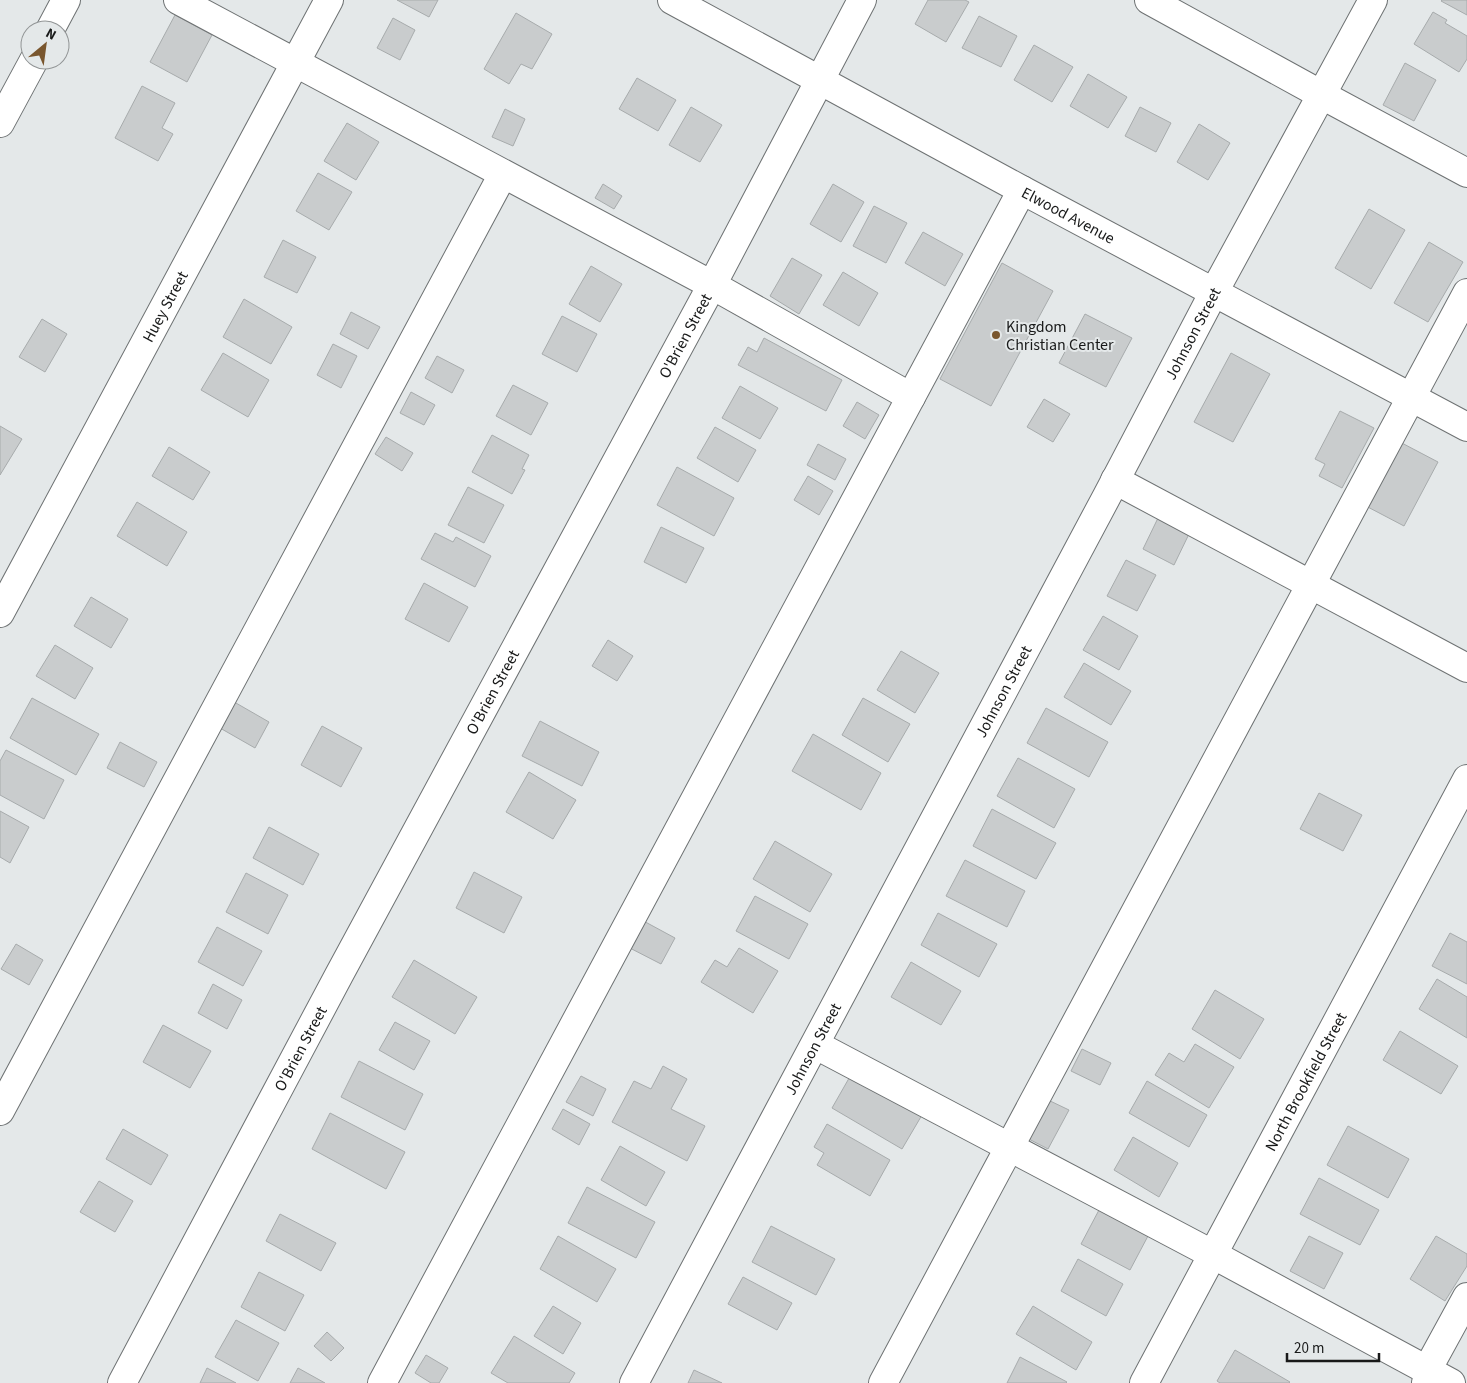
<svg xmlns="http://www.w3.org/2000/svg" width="1467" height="1383" viewBox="0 0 1467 1383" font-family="'Source Sans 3',sans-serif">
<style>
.building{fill:#c9cccd;stroke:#a7abac}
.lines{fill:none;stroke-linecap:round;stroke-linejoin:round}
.minor-casing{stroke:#6e7273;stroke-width:30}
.minor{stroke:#fff;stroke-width:28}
.poi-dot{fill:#79562e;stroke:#e4e8e9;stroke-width:2}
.labels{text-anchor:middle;stroke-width:4;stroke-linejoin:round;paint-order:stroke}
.street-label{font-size:16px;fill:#181919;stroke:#e4e8e9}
.poi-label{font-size:16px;fill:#181919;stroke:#e4e8e9;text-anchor:start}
</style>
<rect width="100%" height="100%" fill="#e4e8e9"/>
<path class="building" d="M397,0H438L429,17Z
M928,0H965L969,2L946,42L915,24Z
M1442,0H1467V15L1441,1Z
M1433,12L1447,20L1445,23L1467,36V59L1459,72L1414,44Z
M516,13L552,34L532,69L521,64L509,84L484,69Z
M175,15L212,35L187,82L150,62Z
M979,16L1017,36L1001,67L962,48Z
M393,18L415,30L400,60L377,48Z
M1034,45L1073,67L1052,102L1014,80Z
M1405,63L1436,80L1414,121L1383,105Z
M1088,74L1127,97L1108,128L1070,106Z
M637,78L676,100L658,131L619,109Z
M142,86L175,103L162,128L173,134L158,161L115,138Z
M691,107L722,125L700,162L669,145Z
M1140,107L1171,123L1156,152L1125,136Z
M505,109L525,119L513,146L492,137Z
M347,123L379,142L356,180L324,161Z
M1199,124L1230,143L1208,180L1177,162Z
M318,173L352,192L329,230L296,211Z
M603,184L622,196L614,209L595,198Z
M833,184L864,202L841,242L810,224Z
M874,206L907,223L886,263L853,246Z
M1369,209L1405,230L1371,289L1335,268Z
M923,232L963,254L945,286L905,263Z
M283,240L316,257L297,293L264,277Z
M1429,242L1463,262L1428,322L1394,303Z
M792,258L822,275L799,314L770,296Z
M1002,263L1053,291L991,406L940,379Z
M591,266L622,284L600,322L569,304Z
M843,272L878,293L859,326L823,305Z
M244,299L292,327L271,364L223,337Z
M351,312L380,327L368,349L340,334Z
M1085,314L1132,338L1106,387L1059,363Z
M562,316L597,334L577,372L542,354Z
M42,319L67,334L45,372L19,357Z
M764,338L842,380L826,411L738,365L748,347L757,352Z
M333,344L357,356L341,388L317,375Z
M223,353L269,380L248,417L201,390Z
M1231,353L1270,374L1233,442L1194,422Z
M437,356L464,370L452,393L425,378Z
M513,385L548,403L531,435L496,416Z
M740,386L778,408L760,439L722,418Z
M411,392L435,405L424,425L400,413Z
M1044,399L1070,414L1053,442L1027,427Z
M857,402L879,415L865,439L843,426Z
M1340,411L1374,428L1342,488L1319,476L1325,464L1315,459Z
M0,426L22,439L0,475Z
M715,427L756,450L738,482L697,458Z
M492,435L529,455L522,469L525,470L512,494L472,472Z
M386,437L413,453L402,471L375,454Z
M1398,441L1438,462L1404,526L1364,505Z
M818,444L846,459L835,480L807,465Z
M169,447L210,472L193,500L152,476Z
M677,467L734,498L714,536L657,505Z
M808,476L833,491L819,515L794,500Z
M468,487L504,505L484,543L448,525Z
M137,502L187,532L167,566L117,536Z
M1158,518L1189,534L1174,565L1143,549Z
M661,527L704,548L686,583L644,562Z
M435,533L453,542L456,537L491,556L475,587L421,559Z
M1126,560L1156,575L1137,611L1107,596Z
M424,583L468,607L449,642L405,619Z
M91,597L128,619L111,648L74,626Z
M1103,616L1138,636L1119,670L1083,650Z
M608,640L633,656L617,681L592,666Z
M55,645L93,668L75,699L36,676Z
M901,651L939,673L915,713L877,690Z
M1084,663L1131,691L1111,725L1064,697Z
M32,698L99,734L76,775L10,738Z
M863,698L910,724L888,762L842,735Z
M229,699L269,722L255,748L213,724Z
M1046,708L1108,742L1089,777L1027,743Z
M540,721L599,752L582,786L522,756Z
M322,726L362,748L341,787L301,765Z
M813,734L881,773L861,810L792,771Z
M120,742L157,762L144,787L107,768Z
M6,750L64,780L44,819L0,795V761Z
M1018,758L1075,789L1054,828L997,796Z
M529,772L576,800L553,839L506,812Z
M1319,793L1362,815L1343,851L1300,829Z
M992,809L1056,843L1036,879L973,846Z
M0,811L29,827L10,863L0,857Z
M269,827L319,854L303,885L253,858Z
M775,841L832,874L810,912L753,879Z
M965,860L1025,891L1007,927L946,896Z
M474,872L522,897L504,933L456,908Z
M246,873L288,895L268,934L226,912Z
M755,896L808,924L789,959L736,931Z
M938,913L997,944L979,977L921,945Z
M638,918L675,938L661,964L624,945Z
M217,927L262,951L243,986L198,962Z
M1450,933L1467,942V984L1432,966Z
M16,944L43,960L29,985L1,969Z
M739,948L778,971L753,1013L701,982L715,960L727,967Z
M414,960L477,997L455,1034L392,997Z
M911,962L961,991L941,1025L891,997Z
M1437,979L1467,997V1038L1419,1009Z
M213,984L242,1000L227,1029L198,1013Z
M1215,990L1264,1019L1240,1059L1192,1029Z
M395,1022L430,1041L414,1070L379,1050Z
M163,1025L211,1051L190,1088L143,1062Z
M1400,1031L1458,1066L1441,1094L1383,1060Z
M1195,1044L1234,1067L1209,1108L1155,1075L1169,1053L1184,1062Z
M1082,1049L1111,1063L1100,1085L1071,1071Z
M359,1061L423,1094L405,1130L341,1097Z
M663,1066L687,1079L671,1109L705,1126L687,1161L612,1122L634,1081L651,1089Z
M852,1073L922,1115L902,1149L832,1108Z
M581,1076L606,1089L593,1116L566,1102Z
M1147,1081L1207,1115L1189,1147L1129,1113Z
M1046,1099L1069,1110L1048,1149L1025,1137Z
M563,1109L590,1124L579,1145L552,1129Z
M330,1113L405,1152L386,1189L312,1149Z
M827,1124L890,1160L870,1196L817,1165L824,1153L814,1147Z
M1348,1126L1409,1159L1388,1198L1327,1165Z
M123,1129L168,1155L151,1185L106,1159Z
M1133,1137L1178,1163L1159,1197L1114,1170Z
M620,1146L665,1172L646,1206L601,1180Z
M1319,1178L1379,1210L1360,1245L1300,1214Z
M99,1181L133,1201L115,1232L80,1212Z
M587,1187L655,1222L636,1258L568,1223Z
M1099,1210L1148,1236L1130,1270L1081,1244Z
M280,1214L336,1243L321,1271L266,1241Z
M771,1226L835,1259L816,1295L752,1262Z
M558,1236L616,1269L597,1302L540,1269Z
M1309,1236L1343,1253L1324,1289L1290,1271Z
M1436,1236L1467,1254V1266L1445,1301L1410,1279Z
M1078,1259L1123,1284L1106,1316L1061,1291Z
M259,1272L304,1295L285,1331L241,1307Z
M743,1277L792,1303L777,1330L728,1304Z
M553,1306L581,1323L563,1354L534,1336Z
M1033,1306L1092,1342L1076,1370L1016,1334Z
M236,1320L279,1343L258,1381L215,1357Z
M327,1332L344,1348L331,1361L314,1346Z
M514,1336L575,1373L569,1383H508L491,1373Z
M1235,1350L1290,1382L1289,1383H1220L1217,1381Z
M426,1355L448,1368L439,1383H431L415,1373Z
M1020,1357L1067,1382L1066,1383H1007Z
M207,1368L236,1383H200Z
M298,1368L325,1383H290Z
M694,1370L722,1383H688Z"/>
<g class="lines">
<defs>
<g id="minor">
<path d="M178,0L712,285L911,397"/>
<path id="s1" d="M672,0L1022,190L1467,427"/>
<path d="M1149,0L1322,95L1467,173"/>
<path d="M50,30L66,0"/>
<path d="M0,123L34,60"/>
<path d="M1115,480L1467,668"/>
<path id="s2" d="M0,613L329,0"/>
<path d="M816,1045L1212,1254L1451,1383"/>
<path d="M0,1111L503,174"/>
<path id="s3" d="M122,1383L339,975L712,285L862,0"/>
<path d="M382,1383L1022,190"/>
<path id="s4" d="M634,1383L1107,496L1214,292L1373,0"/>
<path d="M883,1383C1077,1019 1273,657 1467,293"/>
<path id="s5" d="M1144,1383L1467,779"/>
<path d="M1426,1383L1432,1361L1467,1297"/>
</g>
</defs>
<use href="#minor" class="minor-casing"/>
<use href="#minor" class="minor"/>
</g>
<circle class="poi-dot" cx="996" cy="335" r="5"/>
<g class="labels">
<g class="street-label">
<text dy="6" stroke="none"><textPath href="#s1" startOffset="451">Elwood Avenue</textPath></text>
<text dy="6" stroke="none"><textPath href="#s2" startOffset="348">Huey Street</textPath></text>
<text dy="6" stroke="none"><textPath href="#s4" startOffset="1189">Johnson Street</textPath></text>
<text dy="6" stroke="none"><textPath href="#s3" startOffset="1189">O'Brien Street</textPath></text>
<text dy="6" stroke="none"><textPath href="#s4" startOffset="784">Johnson Street</textPath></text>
<text dy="6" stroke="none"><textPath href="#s3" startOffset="784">O'Brien Street</textPath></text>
<text dy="6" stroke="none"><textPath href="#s3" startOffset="379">O'Brien Street</textPath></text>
<text dy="6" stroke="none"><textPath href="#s4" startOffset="379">Johnson Street</textPath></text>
<text dy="6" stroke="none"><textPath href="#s5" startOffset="342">North Brookfield Street</textPath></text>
</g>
<g class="poi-label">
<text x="1006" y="332">Kingdom<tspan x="1006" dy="18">Christian Center</tspan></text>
</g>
</g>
<g transform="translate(45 45) rotate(29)"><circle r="24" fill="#e4e8e9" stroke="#929596"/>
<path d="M0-4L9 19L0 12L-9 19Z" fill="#79562e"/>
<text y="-8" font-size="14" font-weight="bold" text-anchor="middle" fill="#181919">N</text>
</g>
<path d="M1287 1353v8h92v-8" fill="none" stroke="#181919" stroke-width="2.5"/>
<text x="1294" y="1353" font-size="15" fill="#181919" stroke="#e4e8e9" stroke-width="4" paint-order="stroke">20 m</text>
</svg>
